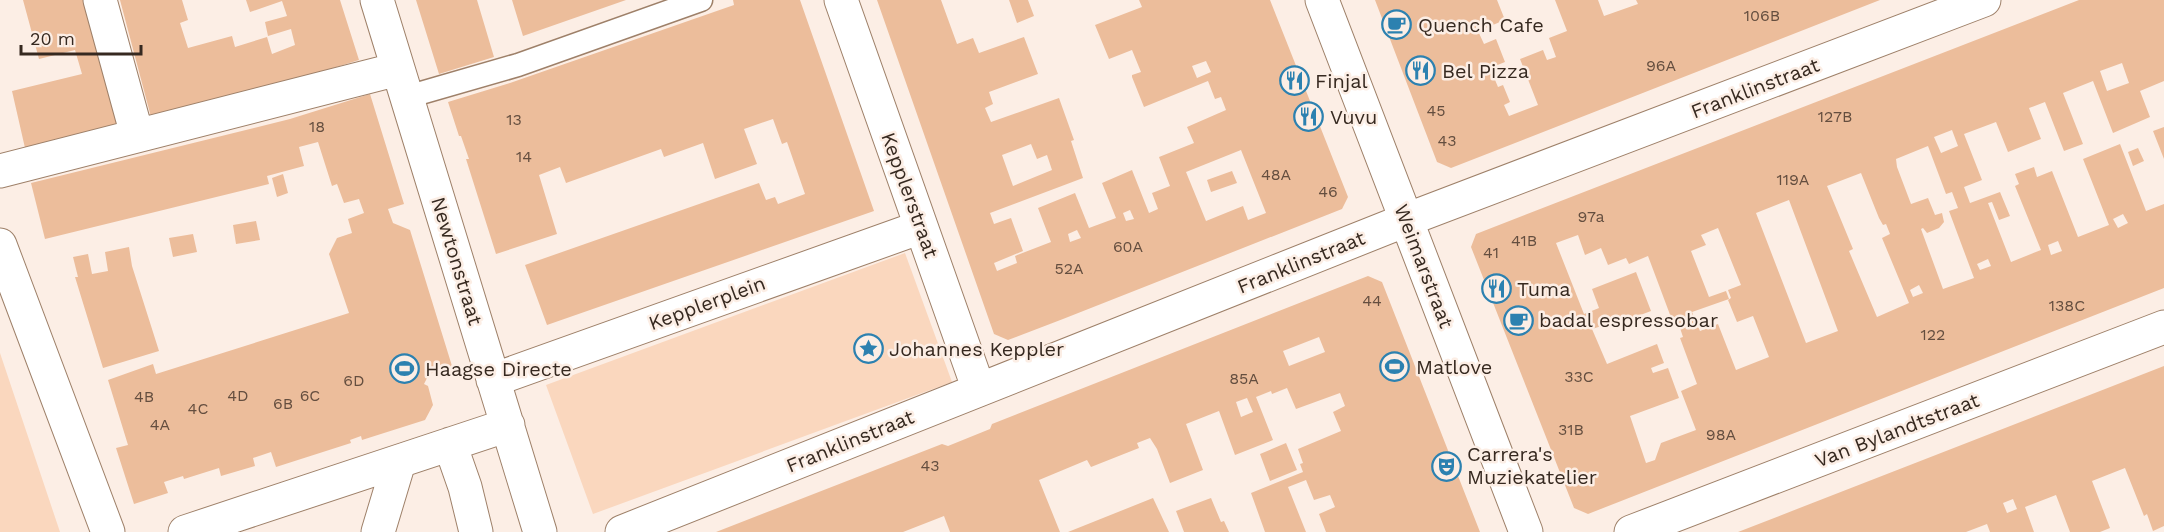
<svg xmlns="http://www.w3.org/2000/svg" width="2164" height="532" viewBox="0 0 2164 532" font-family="'Work Sans',sans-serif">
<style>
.green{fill:#fad7be}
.building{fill:#ecbd9b;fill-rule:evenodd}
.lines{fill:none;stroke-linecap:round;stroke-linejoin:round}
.lane-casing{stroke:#9e8069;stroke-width:25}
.street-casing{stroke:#9e8069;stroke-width:35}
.lane{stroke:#fff;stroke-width:22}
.street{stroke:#fff;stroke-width:33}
.labels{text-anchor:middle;stroke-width:5;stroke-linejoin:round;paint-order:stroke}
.number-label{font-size:16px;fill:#644e3f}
.poi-label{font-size:20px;fill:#362920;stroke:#fceee5;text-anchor:start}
.street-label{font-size:20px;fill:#362920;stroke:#fceee5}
</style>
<rect width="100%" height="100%" fill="#fceee5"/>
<path class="green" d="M905,253L952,382L593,514L546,385Z
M0,353L60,532H0Z"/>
<path class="building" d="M23,0H83L117,125L25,148L12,91L82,74L75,50L39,59Z
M120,0H182L188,20L180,23L188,48L232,36L235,47L267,37L272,54L295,45L291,29L268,36L265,22L287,16L282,1L250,12L246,0H340L359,60L279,85L151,117Z
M416,0H477L494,57L439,74Z
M512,0H626L523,36Z
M733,0H800L874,211L547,325L525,265L759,183L766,200L775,197L778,204L805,194L787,142L782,144L773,119L744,129L757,164L715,179L703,143L664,157L661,149L566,183L560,167L539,175L557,234L496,254L466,159H469L461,136H459L448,102L510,83L734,5Z
M877,0H941L957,44L973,38L979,53L1024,37L1038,74L989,92L993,104L985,108L991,122L1059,98L1074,140L1071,141L1083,178L990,213L994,224L1011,218L1023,251L994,263L997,271L1017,263L1015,256L1051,242L1038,208L1075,193L1089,228L1116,218L1102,183L1132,170L1149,213L1158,209L1152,193L1170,186L1159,157L1194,143L1187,127L1226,110L1221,97L1215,99L1208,81L1144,107L1132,77V75L1141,72L1132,50L1109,59L1095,25L1142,7L1139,0H1270L1348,197L1342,209L1063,319L1008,340L994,334ZM1206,61L1211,72L1197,78L1192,66ZM1031,144L1037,159L1047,155L1052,170L1013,186L1002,155ZM1241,150L1266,213L1248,220L1243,206L1206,221L1186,172ZM1130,210L1134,219L1126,221L1123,213ZM1077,230L1081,238L1070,242L1068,234Z
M1009,0H1028L1034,16L1017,23Z
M1375,0H1497L1505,20L1478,31L1484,44L1496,39L1505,62L1490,68L1498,87L1503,85L1510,102L1504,105L1509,116L1538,105L1520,59L1543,50L1547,60L1556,57L1549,38L1567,31L1555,0H1598L1604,16L1638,4L1636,0H1880L1451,168L1437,162Z
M2079,0H2164V81L2140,91L2150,117L2113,133L2093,81L2063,93L2083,144L2064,151L2045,102L2029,108L2041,139L2008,152L1996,122L1964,134L1982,180L1964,187L1970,203L2000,192L2010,216L1999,220L1992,202L1988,203L2011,262L2041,250L2015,186L2019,184L2015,174L2034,167L2037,177L2052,171L2078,237L2109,225L2083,159L2120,144L2146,211L2164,204V288L1588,514L1574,508L1471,247L1476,234ZM2122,63L2129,83L2107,91L2100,71ZM1952,130L1958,146L1941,153L1934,137ZM1928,146L1946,194L1952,192L1958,208L1949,211L1974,278L1943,289L1921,229L1923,228L1927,233L1939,228L1944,222L1942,213L1935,215L1928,198L1911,204L1897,167L1896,159ZM1861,173L1879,218L1883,225L1886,224L1890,234L1882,238L1909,303L1877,317L1849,251L1853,249L1827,186ZM1789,200L1838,331L1806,343L1756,213ZM2123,214L2128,223L2118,228L2113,219ZM1718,228L1741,285L1728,290L1731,298L1728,300L1737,322L1753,316L1769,357L1736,370L1718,324L1700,331L1692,312L1729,299L1726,291L1709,297L1691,251L1706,245L1701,235ZM1578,235L1585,255L1601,248L1608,265L1626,258L1629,264L1648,256L1672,320L1677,319L1683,337L1680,338L1697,384L1681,391L1696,430L1661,443L1655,460L1646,463L1630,416L1679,398L1668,368L1653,373L1651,368L1664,363L1657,344L1607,364L1592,329L1605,325L1606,328L1651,311L1636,272L1592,289L1599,308L1584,314L1556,243ZM2058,241L2062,251L2051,255L2048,245ZM1988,259L1991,266L1980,270L1977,264ZM1919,285L1923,293L1913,297L1910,290Z
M370,94L404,204L388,209L393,223L410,230L452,366L429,374L424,384L428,386L433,405L425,420L362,440L361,436L350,440L351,443L276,467L271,452L253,458L255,466L221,476L219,468L184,479L183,476L164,482L168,493L134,504L116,448L128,445L108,380L153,364L156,374L349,313L329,254L337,238L352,233L348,219L364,213L359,199L344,203L337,184L332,186L318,142L299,147L304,166L267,176L269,184L45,239L31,183L290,119Z
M2164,127V159L2153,131Z
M2138,148L2144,161L2133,166L2128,152Z
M1232,171L1237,183L1211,192L1207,180Z
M283,174L288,193L277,197L272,178Z
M256,221L260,240L236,244L233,225Z
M193,234L197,252L173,257L169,238Z
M129,247L132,266L159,351L103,368L75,277H78L73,257L88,254L92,274L108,271L105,252Z
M1368,276L1382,282L1480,532H1326L1319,514L1335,507L1330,495L1314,500L1306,480L1288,487L1306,532H1265L1251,493L1303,472L1300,464L1303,463L1298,449L1341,431L1333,412L1345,406L1340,393L1296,409L1287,388L1272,394L1271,391L1256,397L1273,440L1235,455L1219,411L1186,424L1203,470L1170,483L1157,449L1150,438L1137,443L1139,448L1091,467L1087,460L1039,480L1060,532H950L944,516L903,532H716L942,444L948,446L990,429L992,424ZM1319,337L1325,352L1289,366L1283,351ZM1247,398L1253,412L1241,417L1236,402Z
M2164,366V526L2153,531L2147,514L2144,516L2125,468L2092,481L2110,528L2100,532H2070L2056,495L2025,507L2034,532H1990L1987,524L1966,532H1738ZM2013,499L2017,509L2007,513L2003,503Z
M1286,443L1297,470L1270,481L1260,454Z
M1153,498L1169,532H1068Z
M1211,498L1221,522L1224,521L1229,532H1184L1176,511Z"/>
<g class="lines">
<defs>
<path id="lane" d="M407,97L518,65L701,0"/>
<path id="street" d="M100,0L137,135
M377,0L540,532
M841,0L979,390
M1322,0L1526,532
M0,171L398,69
M0,245L108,532
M493,380L921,227
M450,444L465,487L476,532
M185,532L508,425
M378,532L399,462
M622,532L1406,220L1984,0
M1631,532L2164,327"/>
</defs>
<use href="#lane" class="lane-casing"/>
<use href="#street" class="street-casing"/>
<use href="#lane" class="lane"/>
<use href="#street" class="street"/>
</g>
<defs>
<symbol id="cafe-ring" viewBox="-11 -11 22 22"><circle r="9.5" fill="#fceee5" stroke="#2c81b0" stroke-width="1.5"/><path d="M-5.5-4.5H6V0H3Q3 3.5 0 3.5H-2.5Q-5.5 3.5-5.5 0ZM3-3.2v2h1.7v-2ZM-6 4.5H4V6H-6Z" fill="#2c81b0"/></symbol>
<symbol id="restaurant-ring" viewBox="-11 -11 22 22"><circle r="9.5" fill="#fceee5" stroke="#2c81b0" stroke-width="1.5"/><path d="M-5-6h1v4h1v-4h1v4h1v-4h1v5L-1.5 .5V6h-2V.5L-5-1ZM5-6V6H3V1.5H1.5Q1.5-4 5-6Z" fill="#2c81b0"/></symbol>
<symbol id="sight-ring" viewBox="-11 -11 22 22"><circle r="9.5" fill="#fceee5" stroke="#2c81b0" stroke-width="1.5"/><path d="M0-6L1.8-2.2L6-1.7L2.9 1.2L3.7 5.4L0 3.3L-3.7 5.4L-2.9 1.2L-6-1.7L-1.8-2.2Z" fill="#2c81b0"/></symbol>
<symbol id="stadium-ring" viewBox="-11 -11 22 22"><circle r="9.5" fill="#fceee5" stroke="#2c81b0" stroke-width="1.5"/><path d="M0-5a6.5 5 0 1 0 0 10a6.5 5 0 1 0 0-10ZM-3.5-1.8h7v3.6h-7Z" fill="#2c81b0"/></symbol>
<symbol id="theatre-ring" viewBox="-11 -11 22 22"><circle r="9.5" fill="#fceee5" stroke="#2c81b0" stroke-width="1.5"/><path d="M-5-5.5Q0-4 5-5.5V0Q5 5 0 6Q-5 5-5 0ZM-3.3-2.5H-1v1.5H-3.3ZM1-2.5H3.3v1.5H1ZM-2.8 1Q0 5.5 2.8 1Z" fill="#2c81b0"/></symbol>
</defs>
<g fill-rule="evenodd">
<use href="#cafe-ring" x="1380" y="8" width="33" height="33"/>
<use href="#restaurant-ring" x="1404" y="54" width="33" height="33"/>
<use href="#restaurant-ring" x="1278" y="64" width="33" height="33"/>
<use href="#restaurant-ring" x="1292" y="100" width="33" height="33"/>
<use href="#restaurant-ring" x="1480" y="272" width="33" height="33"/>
<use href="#cafe-ring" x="1502" y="304" width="33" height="33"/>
<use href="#sight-ring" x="852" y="332" width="33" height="33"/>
<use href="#stadium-ring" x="1378" y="350" width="33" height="33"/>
<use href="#stadium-ring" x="388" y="352" width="33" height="33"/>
<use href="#theatre-ring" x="1430" y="450" width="33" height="33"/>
</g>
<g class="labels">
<g class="number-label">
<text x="1762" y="21">106B</text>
<text x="1661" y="71">96A</text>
<text x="1436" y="116">45</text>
<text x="1835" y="122">127B</text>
<text x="514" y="125">13</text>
<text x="317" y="132">18</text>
<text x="1447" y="146">43</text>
<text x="524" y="162">14</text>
<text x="1276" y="180">48A</text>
<text x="1793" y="185">119A</text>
<text x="1328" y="197">46</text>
<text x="1591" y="222">97a</text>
<text x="1524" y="246">41B</text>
<text x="1128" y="252">60A</text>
<text x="1491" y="258">41</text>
<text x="1069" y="274">52A</text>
<text x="1372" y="306">44</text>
<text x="2067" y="311">138C</text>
<text x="1933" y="340">122</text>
<text x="1579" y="382">33C</text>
<text x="1244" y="384">85A</text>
<text x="354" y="386">6D</text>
<text x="238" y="401">4D</text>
<text x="310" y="401">6C</text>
<text x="144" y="402">4B</text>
<text x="283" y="409">6B</text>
<text x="198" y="414">4C</text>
<text x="160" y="430">4A</text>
<text x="1571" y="435">31B</text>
<text x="1721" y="440">98A</text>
<text x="930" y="471">43</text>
</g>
<g class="poi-label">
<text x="1418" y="32">Quench Cafe</text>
<text x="1442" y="78">Bel Pizza</text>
<text x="1315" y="88">Finjal</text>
<text x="1330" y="124">Vuvu</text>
<text x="1517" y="296">Tuma</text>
<text x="1539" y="327">badal espressobar</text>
<text x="889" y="356">Johannes Keppler</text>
<text x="1416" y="374">Matlove</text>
<text x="425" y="376">Haagse Directe</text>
<text x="1467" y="461">Carrera's<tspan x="1467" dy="23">Muziekatelier</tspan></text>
</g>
<g class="street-label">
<text transform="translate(1755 88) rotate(-21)" y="7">Franklinstraat</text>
<text transform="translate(910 195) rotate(70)" y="7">Kepplerstraat</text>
<text transform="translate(457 261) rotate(73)" y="7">Newtonstraat</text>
<text transform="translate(1301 262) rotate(-22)" y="7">Franklinstraat</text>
<text transform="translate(1424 266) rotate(69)" y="7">Weimarstraat</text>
<text transform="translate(707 303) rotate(-20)" y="7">Kepplerplein</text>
<text transform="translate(1897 430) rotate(-21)" y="7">Van Bylandtstraat</text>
<text transform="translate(850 441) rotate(-22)" y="7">Franklinstraat</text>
</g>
</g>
<path d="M21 45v9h120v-9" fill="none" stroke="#362920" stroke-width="3"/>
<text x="30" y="45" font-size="18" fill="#362920" stroke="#fceee5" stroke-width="4.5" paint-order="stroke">20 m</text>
</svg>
